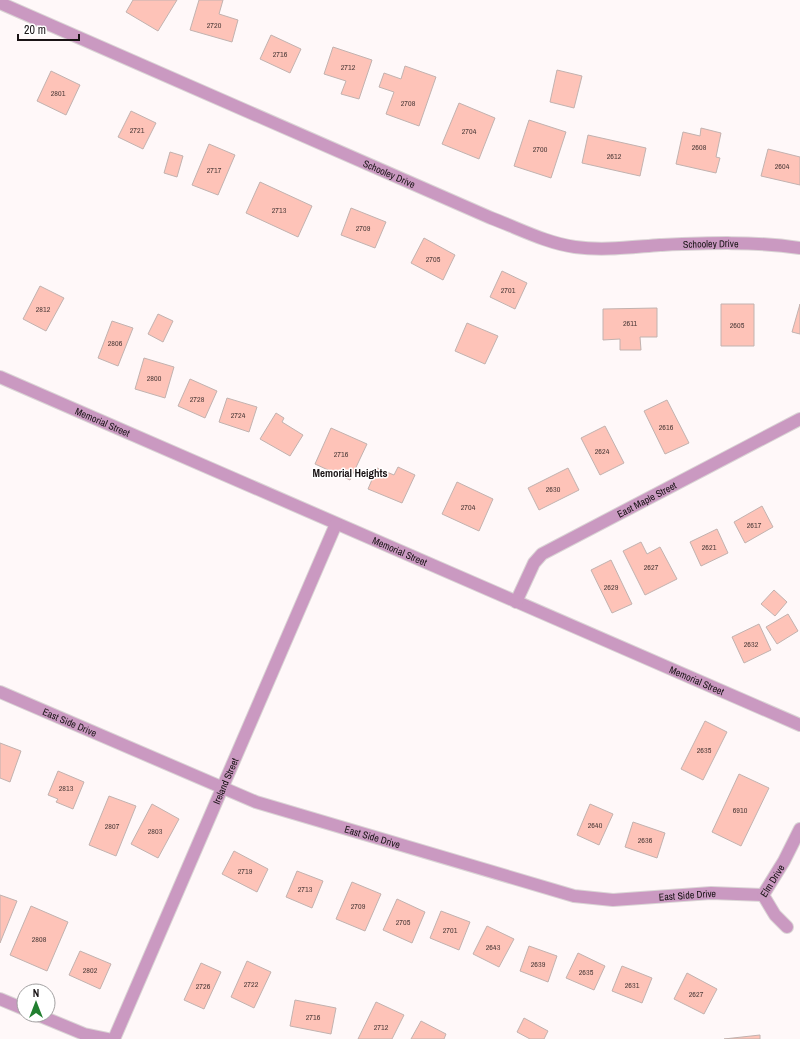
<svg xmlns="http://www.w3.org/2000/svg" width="800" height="1039" viewBox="0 0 800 1039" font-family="'Archivo Narrow',sans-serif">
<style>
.building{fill:#fec3b8;stroke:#c2b2af}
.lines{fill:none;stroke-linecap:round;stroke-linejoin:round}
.minor-casing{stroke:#dad4d5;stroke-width:14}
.minor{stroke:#ca99c1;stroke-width:12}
.labels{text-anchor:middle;stroke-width:3;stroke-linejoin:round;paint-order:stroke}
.number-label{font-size:8px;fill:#53403e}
.street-label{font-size:10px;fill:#1a1416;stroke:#fff}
.neighbourhood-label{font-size:11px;font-weight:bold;fill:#1a1416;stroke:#fff}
</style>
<rect width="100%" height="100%" fill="#fff8f9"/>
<path class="building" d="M133,0H177L158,31L126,12Z
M199,0H223L219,14L238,20L232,42L190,30Z
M271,35L301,49L290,73L260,59Z
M333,47L372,60L359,99L341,94L346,81L324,74Z
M405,66L436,77L419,126L386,114L394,92L379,87L384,73L401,79Z
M557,70L582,76L574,108L550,102Z
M51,71L80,85L66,115L37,101Z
M459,103L495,118L479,159L442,144Z
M131,111L156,123L143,149L118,137Z
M529,120L566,132L551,178L514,166Z
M701,128L721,133L716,157L720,158L716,173L676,164L683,132L700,136Z
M588,135L646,148L640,176L582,163Z
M209,144L235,155L218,195L192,185Z
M768,149L800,157V185L761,176Z
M170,152L183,156L177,177L164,173Z
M260,182L312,206L298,237L246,213Z
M351,208L386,222L375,248L341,235Z
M424,238L455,255L443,280L411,263Z
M502,271L527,283L515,309L490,297Z
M40,286L64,298L46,331L23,319Z
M721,304H754V346H721Z
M800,304V334L792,332Z
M657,308V337H640L641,350H620V339L603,340V309Z
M158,314L173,321L163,342L148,334Z
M112,321L133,328L118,366L98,358Z
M467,323L498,336L485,364L455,351Z
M144,358L174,367L165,398L135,389Z
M190,379L217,391L205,418L178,406Z
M227,398L257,407L249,432L219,422Z
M667,400L689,443L665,454L644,411Z
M276,413L284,418L282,422L303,435L290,456L260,439Z
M605,426L624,463L600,475L581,438Z
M331,428L367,444L350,480L315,464Z
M398,467L415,475L402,503L368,489L377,468L394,475Z
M568,468L579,490L539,510L528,488Z
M457,482L493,499L479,531L442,514Z
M762,506L773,527L745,543L734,522Z
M717,529L728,553L701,566L690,542Z
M641,542L647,554L660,547L677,579L645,595L623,551Z
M611,560L632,604L612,613L591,570Z
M774,590L787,602L775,616L761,604Z
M788,614L798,631L777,644L766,627Z
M759,624L771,650L744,663L732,637Z
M705,721L727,732L703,780L681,769Z
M0,743L21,751L10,782L0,778Z
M58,771L84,782L73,809L56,802L58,799L48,795Z
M739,774L769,788L741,846L712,832Z
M109,796L136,806L116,856L89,845Z
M152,804L179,819L158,858L131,844Z
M590,804L613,814L599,845L577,835Z
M633,822L665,833L657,858L625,847Z
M234,851L268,869L257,892L222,874Z
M297,871L323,881L312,908L286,897Z
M352,882L381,894L365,931L336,919Z
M0,895L17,901L0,943Z
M397,899L425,912L412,943L383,930Z
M31,906L68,922L47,971L10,955Z
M441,911L470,922L459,950L430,938Z
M487,926L514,939L499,967L473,954Z
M529,946L557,956L548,982L520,971Z
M80,951L111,964L100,989L69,975Z
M578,953L605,966L594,990L566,978Z
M247,961L271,972L254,1008L231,997Z
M201,963L221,972L204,1009L184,1000Z
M622,966L652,978L642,1003L612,991Z
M687,973L717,989L704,1014L674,999Z
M295,1000L336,1008L331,1034L290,1026Z
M376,1002L404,1015L392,1039H358Z
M524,1018L548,1031L544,1039H530L517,1032Z
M421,1021L446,1034L444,1039H411Z
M760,1035V1039H724Z"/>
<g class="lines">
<defs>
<g id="minor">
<path id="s1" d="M0,3L491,218C518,228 546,243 575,247C603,251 632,247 660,245C708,243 753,241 800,248"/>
<path id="s2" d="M0,377L800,725"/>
<path id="s3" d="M516,602L534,563L542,554L800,419"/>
<path id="s4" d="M0,692L256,802L574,896L613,900L711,893L763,895"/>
<path id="s5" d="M763,895L784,861L800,829"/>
<path d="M763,895L775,915L787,927"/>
<path d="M0,999L24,1009"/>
<path d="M38,1015L84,1034L108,1039"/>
<path id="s6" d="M114,1039L336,524"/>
</g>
</defs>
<use href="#minor" class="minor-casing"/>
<use href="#minor" class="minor"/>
</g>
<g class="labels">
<g class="number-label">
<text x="214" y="28">2720</text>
<text x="280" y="57">2716</text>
<text x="348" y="70">2712</text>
<text x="58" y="96">2801</text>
<text x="408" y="106">2708</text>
<text x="137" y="133">2721</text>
<text x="469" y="134">2704</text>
<text x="699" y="150">2608</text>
<text x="540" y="152">2700</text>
<text x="614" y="159">2612</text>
<text x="782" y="169">2604</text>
<text x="214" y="173">2717</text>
<text x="279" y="213">2713</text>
<text x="363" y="231">2709</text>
<text x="433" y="262">2705</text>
<text x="508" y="293">2701</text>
<text x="43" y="312">2812</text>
<text x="630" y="326">2611</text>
<text x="737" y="328">2605</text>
<text x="115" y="346">2806</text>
<text x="154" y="381">2800</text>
<text x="197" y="402">2728</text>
<text x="238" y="418">2724</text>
<text x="666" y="430">2616</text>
<text x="602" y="454">2624</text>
<text x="341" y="457">2716</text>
<text x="553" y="492">2630</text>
<text x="468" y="510">2704</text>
<text x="754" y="528">2617</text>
<text x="709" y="550">2621</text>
<text x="651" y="570">2627</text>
<text x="611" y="590">2629</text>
<text x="751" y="647">2632</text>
<text x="704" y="753">2635</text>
<text x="66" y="791">2813</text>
<text x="740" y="813">6910</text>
<text x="595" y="828">2640</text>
<text x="112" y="829">2807</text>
<text x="155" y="834">2803</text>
<text x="645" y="843">2636</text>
<text x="245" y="874">2719</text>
<text x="305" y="892">2713</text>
<text x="358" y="909">2709</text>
<text x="403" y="925">2705</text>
<text x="450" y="933">2701</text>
<text x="39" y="942">2808</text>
<text x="493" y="950">2643</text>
<text x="538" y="967">2639</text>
<text x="90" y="973">2802</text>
<text x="586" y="975">2635</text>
<text x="251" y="987">2722</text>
<text x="632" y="988">2631</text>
<text x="203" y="989">2726</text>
<text x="696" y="997">2627</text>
<text x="313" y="1020">2716</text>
<text x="381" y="1030">2712</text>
</g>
<g class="street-label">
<text dy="4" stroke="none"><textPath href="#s1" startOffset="425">Schooley Drive</textPath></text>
<text dy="4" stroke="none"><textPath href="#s1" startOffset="761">Schooley Drive</textPath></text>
<text dy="4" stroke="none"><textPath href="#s2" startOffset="112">Memorial Street</textPath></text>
<text dy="4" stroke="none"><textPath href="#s3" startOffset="173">East Maple Street</textPath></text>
<text dy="4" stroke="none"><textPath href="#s2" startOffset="436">Memorial Street</textPath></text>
<text dy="4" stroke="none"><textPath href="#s2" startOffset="760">Memorial Street</textPath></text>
<text dy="4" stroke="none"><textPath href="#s4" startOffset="76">East Side Drive</textPath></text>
<text dy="4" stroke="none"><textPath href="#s6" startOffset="281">Ireland Street</textPath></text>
<text dy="4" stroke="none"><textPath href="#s4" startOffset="400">East Side Drive</textPath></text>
<text dy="4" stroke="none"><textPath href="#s5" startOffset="17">Elm Drive</textPath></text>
<text dy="4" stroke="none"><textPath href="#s4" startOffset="724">East Side Drive</textPath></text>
</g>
<g class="neighbourhood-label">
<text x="350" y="477">Memorial Heights</text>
</g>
</g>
<g transform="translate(36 1003)"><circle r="19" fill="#ffffff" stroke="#a3a1a2"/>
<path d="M0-3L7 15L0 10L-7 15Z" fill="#227f30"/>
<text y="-6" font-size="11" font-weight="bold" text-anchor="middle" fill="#1a1416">N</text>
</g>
<path d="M18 34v6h61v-6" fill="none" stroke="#1a1416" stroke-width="2"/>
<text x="24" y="34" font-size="12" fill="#1a1416" stroke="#ffffff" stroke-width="3" paint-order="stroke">20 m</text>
</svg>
